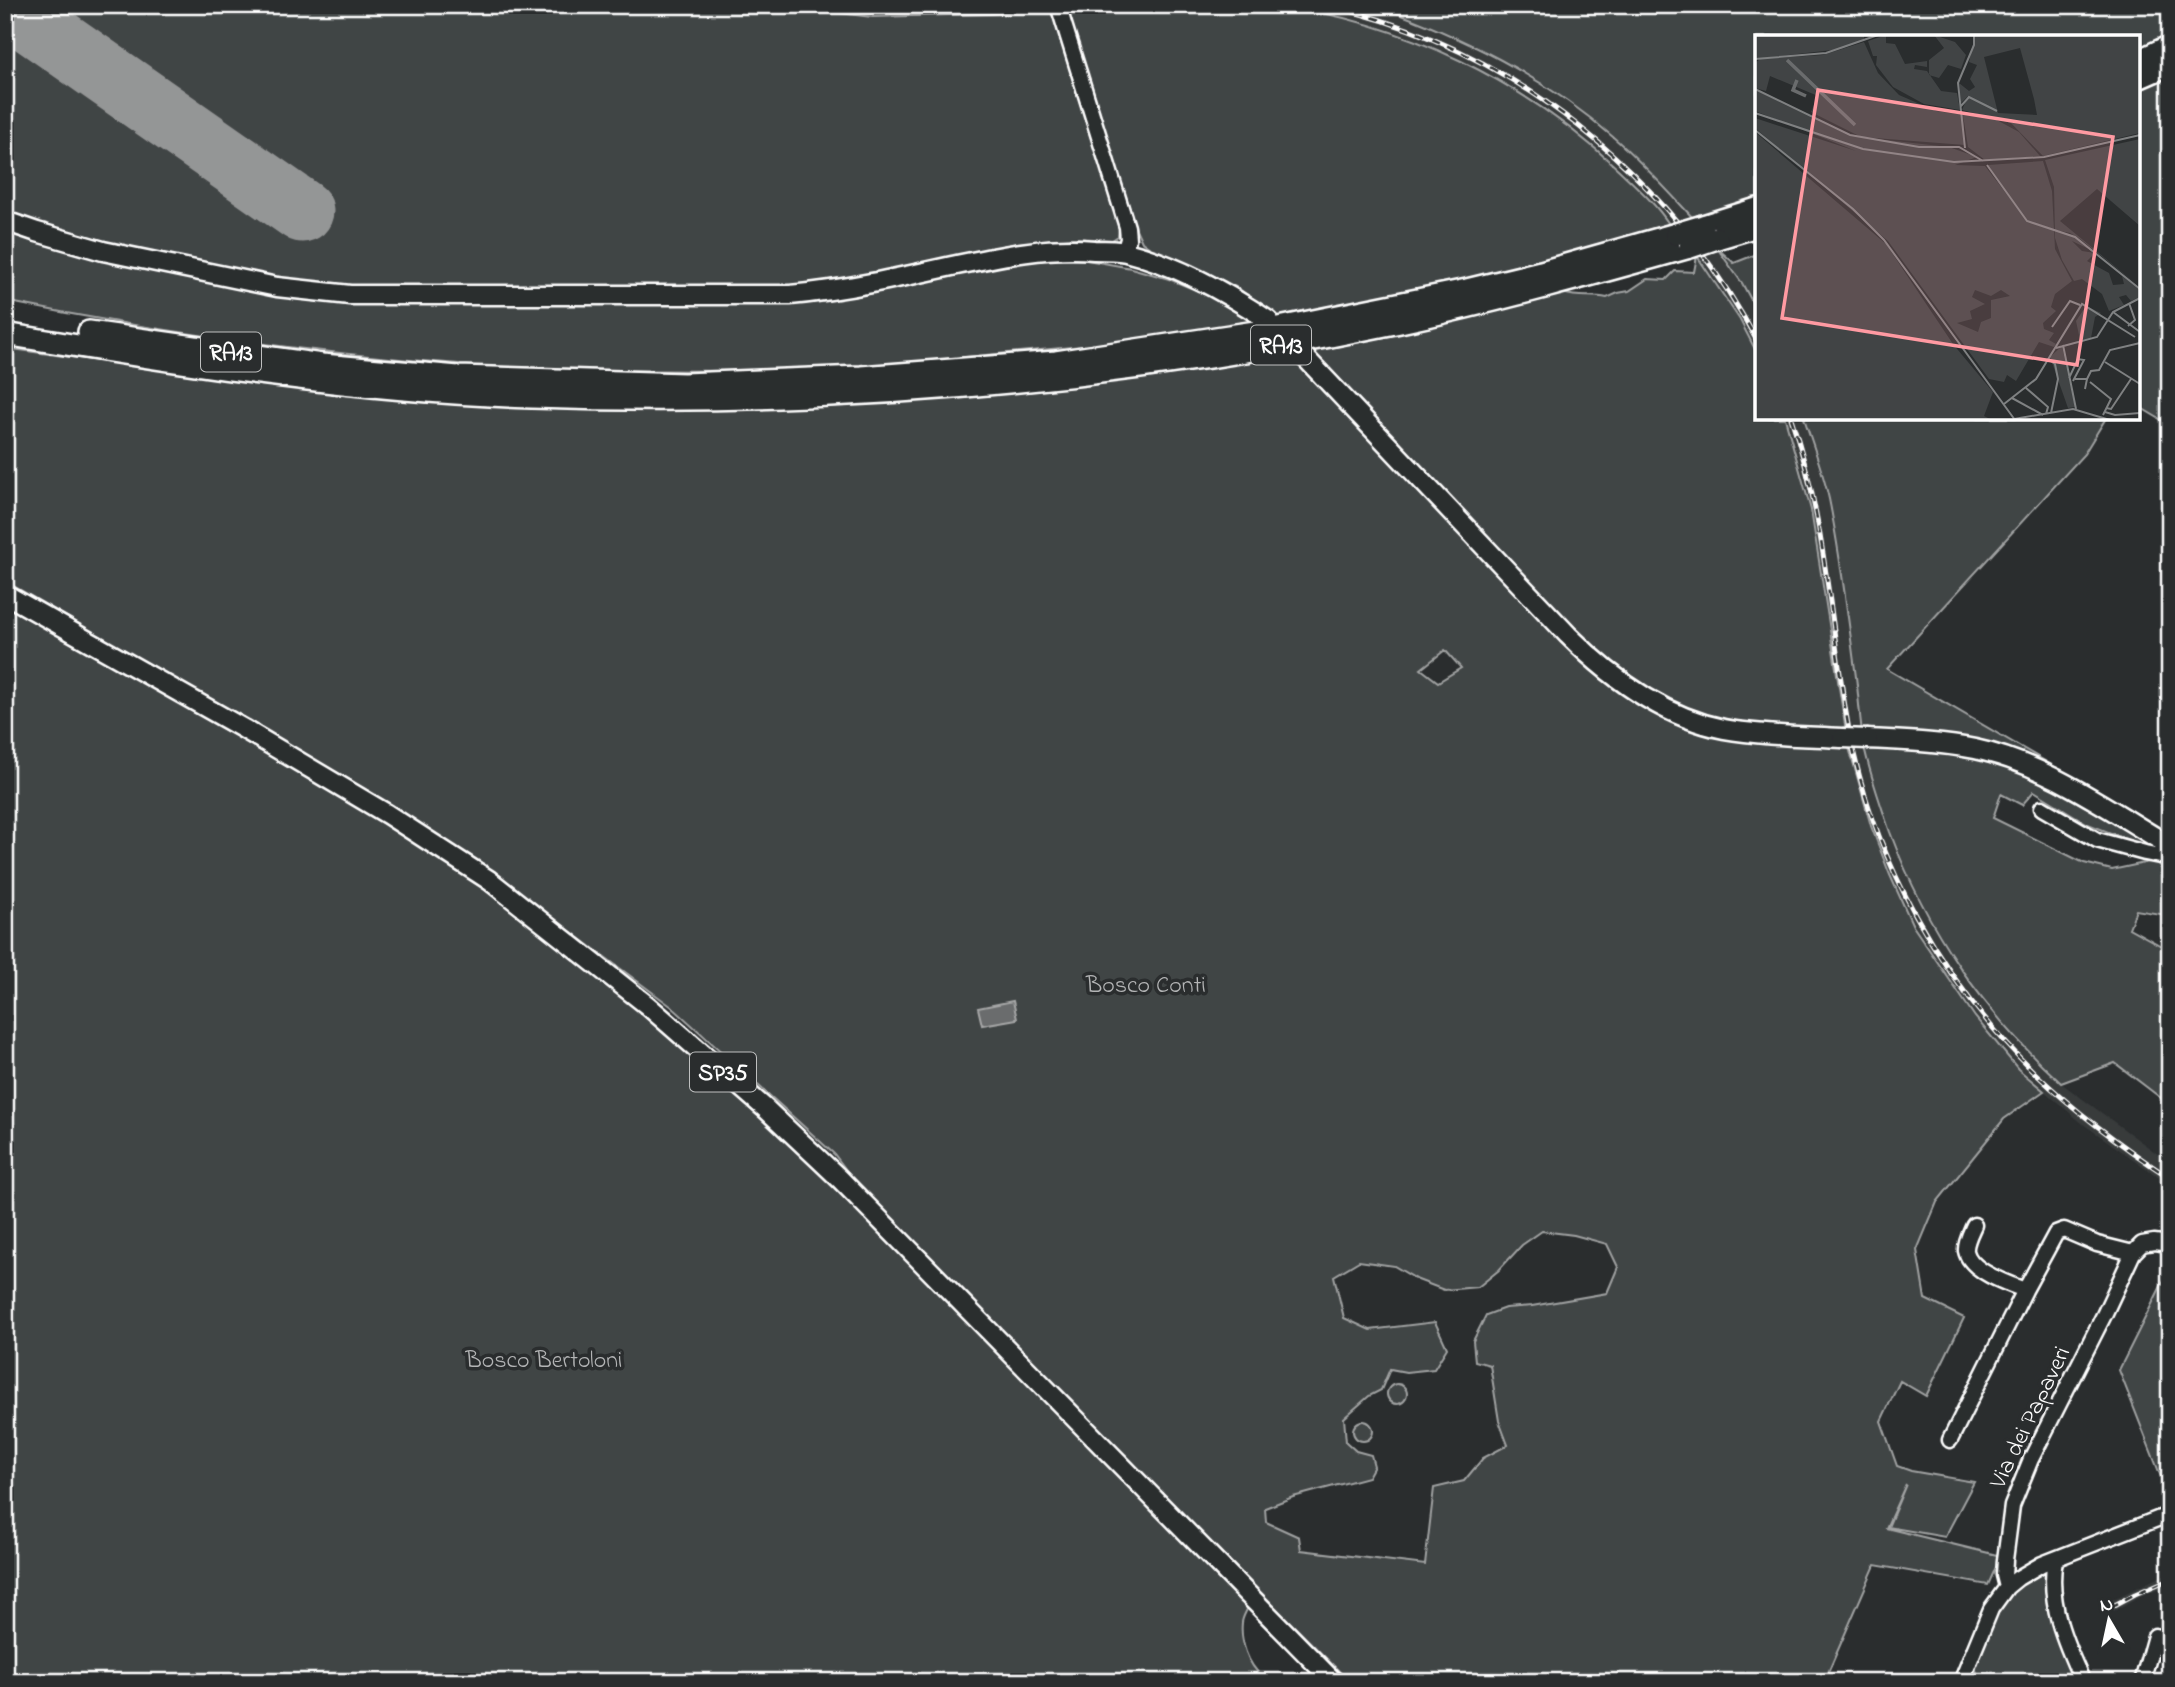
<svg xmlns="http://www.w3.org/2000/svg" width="2175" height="1687" viewBox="0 0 2175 1687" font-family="'Indie Flower',sans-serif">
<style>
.built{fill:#373a3b}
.green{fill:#414445;stroke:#a0a2a2;stroke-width:2;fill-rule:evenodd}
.water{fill:#6a6c6d;stroke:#a6a7a7;stroke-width:2}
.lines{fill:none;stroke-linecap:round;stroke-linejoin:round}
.runway{stroke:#949696;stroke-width:63}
.minor-casing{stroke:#fff;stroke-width:19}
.major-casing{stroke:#fff;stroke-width:23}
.highway-casing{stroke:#fff;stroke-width:26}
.minor{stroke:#2a2d2e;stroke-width:14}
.major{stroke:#2a2d2e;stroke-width:18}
.highway{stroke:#2a2d2e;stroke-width:21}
.rail-casing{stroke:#fff;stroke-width:5}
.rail{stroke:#2a2d2e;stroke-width:2.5;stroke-dasharray:8;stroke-linecap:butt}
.major-bridge-casing{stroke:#fff;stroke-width:23;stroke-linecap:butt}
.highway-bridge-casing{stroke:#fff;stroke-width:26;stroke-linecap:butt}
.major-bridge{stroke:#2a2d2e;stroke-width:18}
.highway-bridge{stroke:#2a2d2e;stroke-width:21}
.labels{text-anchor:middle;stroke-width:7;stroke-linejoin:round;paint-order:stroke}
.shield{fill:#2a2d2e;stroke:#bfc0c0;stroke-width:2}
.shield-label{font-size:23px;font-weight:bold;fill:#fff}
.park-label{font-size:24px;fill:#b3b4b5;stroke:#2a2d2e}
.street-label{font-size:24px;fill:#fff;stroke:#2a2d2e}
.inset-river{fill:none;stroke:#6a6c6d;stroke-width:3.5}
.inset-road{fill:none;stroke:#7f8182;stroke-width:2}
.view{fill:#ff9aa2;fill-opacity:0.15;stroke:#ff9aa2;stroke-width:3.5}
.inset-edge{fill:none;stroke:#fff;stroke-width:3.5}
</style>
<rect width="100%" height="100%" fill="#2a2d2e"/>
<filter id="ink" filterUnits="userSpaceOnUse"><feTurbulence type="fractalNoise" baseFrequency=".0143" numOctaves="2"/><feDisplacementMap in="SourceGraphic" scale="14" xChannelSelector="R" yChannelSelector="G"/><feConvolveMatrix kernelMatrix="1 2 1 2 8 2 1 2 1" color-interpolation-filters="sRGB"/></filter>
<g filter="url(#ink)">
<path class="built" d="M775,5H1073L990,14L872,17Z
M1275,5H1375L1423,22L1483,50L1524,72L1568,102L1612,136L1653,175L1693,218L1717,248L1742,283L1757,311V353L1740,320L1707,270L1659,209L1595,147L1544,107L1494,77L1443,53L1306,9Z
M1785,418H1804L1828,497L1845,598L1864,745L1877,796L1901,859L1948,950L1979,993L2031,1056L2061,1083L2170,1163V1185L2083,1124L2018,1069L1975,1017L1913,926L1890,875L1871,826L1848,744L1811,510Z
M2170,1572V1584L2138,1597L2114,1611L2107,1602Z"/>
<path class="green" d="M5,5H775L872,17L990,14L1073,5H1275C1403,21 1526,82 1619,170C1637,187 1655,203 1669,224L1598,246L1472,278L1278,318L1238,288L1206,272L1154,251L1142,242L1136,229L1067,13L1053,16L1119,228L1118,236L1112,240L1075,238L1018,243L892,270L824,281L775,287L390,288L318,285L134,251L35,224L5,213V60L8,48L5,47Z
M1375,5H2170V34L2138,48V37H1757V197L1693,218C1667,190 1642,162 1613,137C1544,76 1461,36 1375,5Z
M2170,74V425L2138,406V88Z
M5,231L86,255L409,303L755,305L825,300L871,293L1004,264L1046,259L1087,260L1131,268L1169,279L1220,300L1254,322L1172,335L1083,346L860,367L1068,386L1289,355L1568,648L1628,697L1678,722L1764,728C1752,727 1738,726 1726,723C1685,713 1646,690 1611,667L1312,350L1564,293C1579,299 1591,294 1607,298L1618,293L1629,291L1647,279L1666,280L1675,271L1694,272L1697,256L1740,320L1757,353V418H1785L1811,510L1848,744L1871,826L1890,875L1913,926L1975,1017L2018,1069L2044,1091L2004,1119L1937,1202L1917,1250L1925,1299L1964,1318L1926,1396L1900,1381L1881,1421L1897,1466L1911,1471L1974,1482L1945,1537L1888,1527L1906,1484L1886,1528L2001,1556L1988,1585L1875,1565L1824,1682H1350L1096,1428L853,1179L834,1154L672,1007L472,858L348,779L5,581V348L339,394L456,401L459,364C306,352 155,332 5,301ZM534,370L759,371L534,380ZM1445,650L1461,668L1438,682L1421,669ZM1542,1231L1574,1235L1607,1244L1618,1267L1607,1293L1532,1306L1505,1308L1486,1315L1473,1341L1475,1361L1490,1365L1499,1421L1508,1445L1483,1458L1464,1481L1434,1488L1425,1565L1301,1550L1299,1537L1266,1522L1265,1508L1293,1497L1368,1477L1374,1466L1371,1455L1356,1451L1346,1442L1344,1418L1369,1396L1381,1390L1390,1369L1406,1372L1434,1369L1447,1348L1435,1322L1370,1330L1344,1318L1334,1276L1359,1261L1394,1266L1418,1280L1444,1290L1478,1287L1499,1270L1522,1245Z
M1717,248L1734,263L1757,254V311L1742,283Z
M1804,418H2106L2084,454L1887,669L2170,834V839L2057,773L1976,756L2011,767L2035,779L2163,850L2136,843L2088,824L2034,791L2022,805L2001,794L1993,818L2084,863L2112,870L2149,862L2170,860V877L2167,880C2173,890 2170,904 2166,915L2136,910L2129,928L2165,948L2170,947V1105L2115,1063L2061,1083C1983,1011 1927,931 1890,832C1880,803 1870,775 1864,746C1860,723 1859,700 1856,677C1848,618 1841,558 1829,499C1823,472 1813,445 1804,418Z
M5,604C99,657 192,711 285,765C345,800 407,835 464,875C642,1001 801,1152 954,1307C1053,1406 1151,1506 1248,1607C1246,1612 1242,1618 1242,1623C1240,1641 1248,1665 1262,1676C1270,1681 1281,1681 1290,1682H5Z
M2170,1268V1500L2119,1370Z
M1387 1394a10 10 0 1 1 20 0a10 10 0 1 1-20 0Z
M1353 1431a10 10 0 1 1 20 0a10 10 0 1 1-20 0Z
M2047,1568L2078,1682H1987L1979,1677L1974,1666L1992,1617L2015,1586Z"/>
<path class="water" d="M1013,1001L1017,1019L982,1025L978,1008Z"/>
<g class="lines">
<path class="runway" d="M7,5L302,211"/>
<defs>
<path id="minor" d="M1058,5L1127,227L1128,239L1124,252
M2042,808L2097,840L2145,853L2160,856L2170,854
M1974,1225C1971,1232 1965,1243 1966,1251C1970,1271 2008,1284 2025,1290
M1950,1440L2025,1290L2056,1233L2064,1230L2097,1244L2133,1253
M2055,1559C2047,1602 2065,1643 2083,1682
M2007,1587L2004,1575L2005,1560L2012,1506L2031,1459L2104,1315L2133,1253L2142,1244L2154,1242L2170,1244
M1961,1682L1991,1609L2007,1587L2018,1578L2042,1564L2170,1514
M2142,1682L2155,1636L2170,1639
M2169,1682L2170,1678"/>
<path id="major" d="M5,221L37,232L103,251L277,287L350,295H790C844,290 898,278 952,266C1000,256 1045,246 1094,250C1105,250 1116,250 1126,252C1177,265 1226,292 1269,321
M1299,351L1568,635C1611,678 1663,717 1724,729C1763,736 1803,736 1842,738
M5,594L244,729L387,814L489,880L647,1005L766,1109L840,1179L1334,1682
M1868,739C1904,741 1940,742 1975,749C2046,764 2108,809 2170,846"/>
<path id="highway" d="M2138,61L2170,46
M2138,78L2170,64
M1703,226L1757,209
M1717,238L1757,226
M89,332L322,365L458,377L684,384L861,377L1056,362L1269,330L1467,290L1541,272L1676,234
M5,334C179,363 355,391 532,397C823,407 1116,382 1400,322C1498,301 1594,274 1690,247"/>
</defs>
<use href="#minor" class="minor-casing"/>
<use href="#major" class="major-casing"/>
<use href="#highway" class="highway-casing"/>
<use href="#minor" class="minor"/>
<use href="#major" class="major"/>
<use href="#highway" class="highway"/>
<defs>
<path id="rail" d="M831,5L892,8L958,5
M1326,5C1513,47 1668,173 1757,341
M1791,418C1826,519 1830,626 1849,730C1873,859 1942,983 2036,1074C2077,1113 2123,1147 2170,1178
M2111,1607L2135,1594L2170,1579"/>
</defs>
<use href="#rail" class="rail-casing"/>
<use href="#rail" class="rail"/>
<defs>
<path id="major-bridge" d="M1842,738L1868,739"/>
<path id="highway-bridge" d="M1676,234L1703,226
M1690,247L1717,238"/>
</defs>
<use href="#major-bridge" class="major-bridge-casing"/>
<use href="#highway-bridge" class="highway-bridge-casing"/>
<use href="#major-bridge" class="major-bridge"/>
<use href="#highway-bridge" class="highway-bridge"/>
</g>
</g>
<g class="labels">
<g class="shield">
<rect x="1251" y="325.5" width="60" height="39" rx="5"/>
<rect x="201" y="332.5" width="60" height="39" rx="5"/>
<rect x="690" y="1052.5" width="66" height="39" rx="5"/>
</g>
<g class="shield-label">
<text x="1281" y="353">RA13</text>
<text x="231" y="360">RA13</text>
<text x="723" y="1080">SP35</text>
</g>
<g class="park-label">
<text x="1146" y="992">Bosco Conti</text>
<text x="544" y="1367">Bosco Bertoloni</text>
</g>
<g class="street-label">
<text transform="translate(2029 1417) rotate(-64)" y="8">Via dei Papaveri</text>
</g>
</g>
<g transform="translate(1755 35)">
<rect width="385" height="385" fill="#2a2d2e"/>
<path d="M0,0H109V5L86,14L0,24ZM131,0V8L140,9L150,29L172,26V32L160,30L159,34L172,36L186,56L202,58L205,75L169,69L138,52L121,30L122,21H118L113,6ZM179,0L200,7L211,20L206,34L193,30L184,43L174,40V25L189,13ZM220,0H385V98L288,121L256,88L207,75L213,61L206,68L204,48L214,56L220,52L215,44L222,30L214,27ZM265,13L279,64L282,80L243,78L229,22ZM109,7L123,38L144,60L181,76L240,84L264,97L285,121L230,125L213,112L208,80L210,110L106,102L56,77L63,61L15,41L11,56L0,53V28L5,24L68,20ZM0,55L95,101L194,112L222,122L200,130L230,131L271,184L233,130L288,126L297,156L300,214L317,246L300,259L296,272L301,276L288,288L289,294L299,298L294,305L301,309L299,312L284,307L261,346L252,340L249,347L234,344L133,206L0,93V83L101,116L0,76ZM220,255L236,261L246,255L255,261L236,265V283L226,287L223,297L202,288L217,284L215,276L230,269L217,262ZM0,97L131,209L198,309L238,357L229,381L237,385H0ZM385,104V191L342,154L305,186L385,252L325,204L315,198L300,195L319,202L338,216L317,206L327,216L340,218L332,226L354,238L358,250L369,249L367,241L385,255V262L376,266L371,260L364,262L369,270L354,276L347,259L327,244L319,246L307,225L300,203L299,152L290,125ZM331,271L346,278L340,282L336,303L325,305L321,286ZM307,311L320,372L313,373L295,322Z" fill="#414445" fill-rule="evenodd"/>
<path class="inset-river" d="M32,25L100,90M42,45L38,55L51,61"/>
<path class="inset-road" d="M0,24L71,18L123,0M0,54L95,100L164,112H204L228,126M206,71L214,62L242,76M0,78L108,114L199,127L289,122L385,100M0,95L98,174L129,205L260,385M210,113L203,48L219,10V0M232,130L272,186L320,202L385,254M358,277L385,297M373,291L380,285L374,268M297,292L315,266L325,270M308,310L321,374M301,313L342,302L358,277L385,263M293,324L300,329L303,344L296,378M350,327L385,349M314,343L323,324L329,325L318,346M320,344H332L330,354M332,344L336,336L344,335L355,315L385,308M335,347L356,364L348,380M271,353L293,372L291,379M257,363L288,380M249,369L281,344L327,269L380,302M351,373L356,374L376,344M350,377L360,380L385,378M259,384L318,374L355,385"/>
<path class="view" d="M63,55L358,102L322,330L27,283Z"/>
<rect width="385" height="385" class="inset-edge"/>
</g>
<rect width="2175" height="1687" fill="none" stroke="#2a2d2e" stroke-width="28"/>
<rect x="14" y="14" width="2147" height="1659" fill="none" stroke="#fff" stroke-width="2.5" filter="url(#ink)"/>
<g transform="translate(2109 1620) rotate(351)" stroke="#2a2d2e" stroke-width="5" paint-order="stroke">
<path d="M0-5L12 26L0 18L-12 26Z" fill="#ffffff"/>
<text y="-10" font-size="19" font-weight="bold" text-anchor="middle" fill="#ffffff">N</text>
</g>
</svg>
